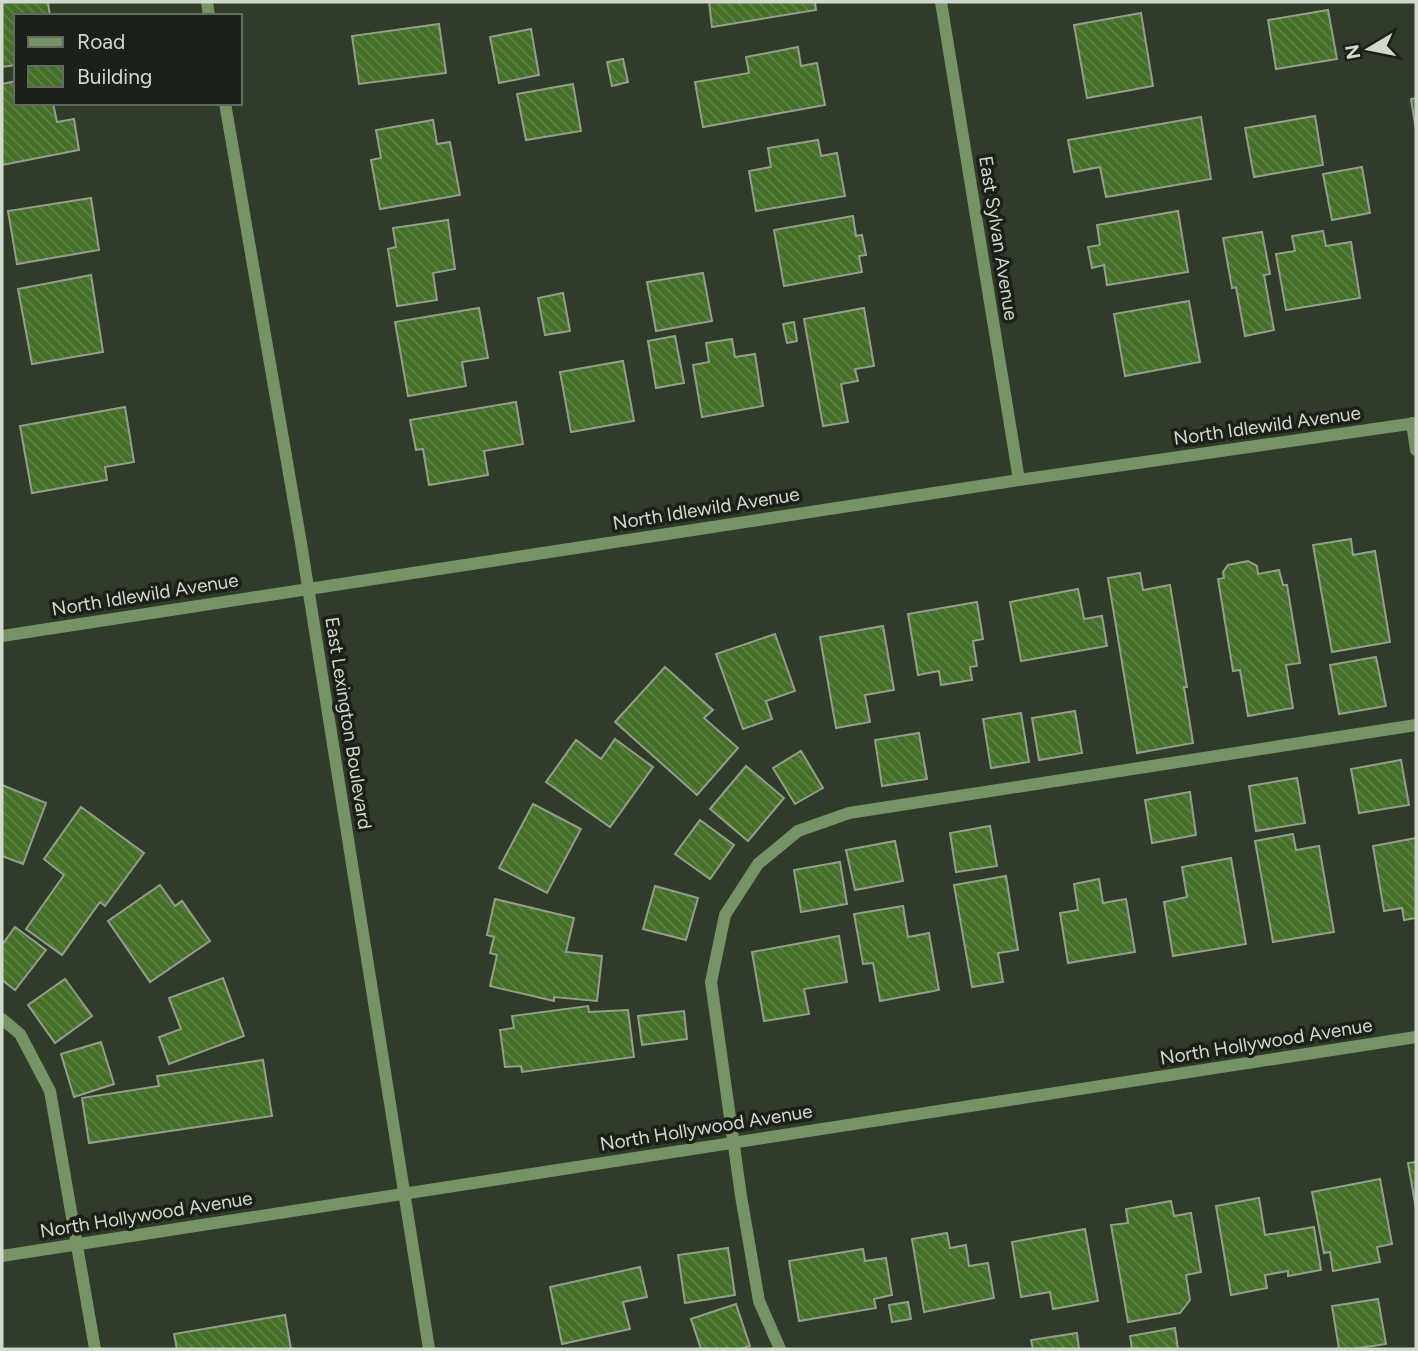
<svg xmlns="http://www.w3.org/2000/svg" width="1418" height="1351" viewBox="0 0 1418 1351" font-family="Figtree,sans-serif">
<style>
.building{fill:url(#building-back-hatch);stroke:#929f8b;stroke-width:2}
.lines{fill:none;stroke-linecap:round;stroke-linejoin:round}
.minor{stroke:#759364;stroke-width:12}
.labels{text-anchor:middle;stroke-width:7;stroke-linejoin:round;paint-order:stroke}
.street-label{font-size:19px;fill:#d2d9ce;stroke:#1b2019}
</style>
<defs>
<pattern id="building-back-hatch" width="6" height="6" patternUnits="userSpaceOnUse" patternTransform="scale(1.75)"><rect width="6" height="6" fill="#456e29"/><path d="M-1 5l2 2M0 0l6 6M5-1l2 2" fill="none" stroke="#5f8247"/></pattern>
</defs>
<rect width="100%" height="100%" fill="#303b2a"/>
<path class="building" d="M2,2H48L50,16H16V65L2,67Z
M709,2H815L816,10L712,27Z
M1328,10L1337,59L1276,69L1268,20Z
M1141,13L1153,86L1087,98L1074,25Z
M439,24L446,73L359,84L352,36Z
M531,29L539,75L499,83L490,37Z
M798,47L801,66L817,63L825,105L703,127L695,82L749,73L746,57Z
M623,59L628,82L612,86L607,62Z
M16,81V103H53L57,122L74,119L79,150L2,165V84Z
M573,84L581,131L526,140L517,94Z
M1416,98V130L1411,99Z
M1315,116L1323,165L1254,177L1245,128Z
M1201,117L1211,179L1106,197L1100,167L1074,172L1068,140Z
M433,120L437,144L450,142L460,195L380,209L371,160L381,158L376,130Z
M818,140L821,156L837,153L845,196L756,211L749,171L771,167L768,148Z
M1362,167L1370,213L1332,220L1323,174Z
M91,198L99,250L17,264L8,211Z
M1178,211L1188,272L1107,285L1104,265L1092,268L1088,247L1100,245L1097,225Z
M853,216L856,236L862,235L866,255L859,256L862,272L784,286L774,230Z
M448,220L455,269L433,273L437,300L397,306L388,249L396,247L393,228Z
M1323,231L1326,246L1351,242L1360,298L1286,310L1276,254L1295,251L1292,236Z
M1262,232L1270,274L1264,275L1274,330L1245,336L1236,287L1232,288L1223,238Z
M703,273L712,321L656,331L647,282Z
M91,275L103,352L32,364L18,289Z
M563,293L570,331L545,335L538,298Z
M1189,301L1200,362L1125,376L1114,314Z
M479,308L488,358L462,362L466,386L408,396L395,322Z
M864,308L874,366L855,369L858,381L841,384L848,422L823,426L804,319Z
M794,322L797,341L787,343L783,324Z
M675,336L684,383L656,388L648,341Z
M732,339L735,357L755,354L763,406L702,417L693,365L709,362L706,343Z
M623,361L634,421L571,432L560,372Z
M516,402L523,444L484,451L488,475L429,485L423,449L416,450L410,420Z
M125,407L134,462L105,467L107,480L32,493L20,426Z
M1351,539L1353,555L1375,551L1390,642L1332,652L1313,545Z
M1248,561L1257,566L1258,574L1279,570L1283,585H1287L1300,663L1286,665L1293,708L1248,716L1240,670L1233,671L1218,579L1224,578L1223,572L1228,565Z
M1140,573L1143,590L1170,585L1187,687H1184L1193,743L1137,753L1108,578Z
M1078,589L1084,619L1102,616L1107,646L1021,661L1010,602Z
M977,602L983,639L973,641L977,666L970,667L972,680L941,685L939,671L918,675L908,614Z
M883,626L894,690L865,695L870,722L836,728L820,637Z
M775,634L795,691L766,701L772,719L743,729L716,654Z
M1376,657L1386,706L1339,714L1330,665Z
M665,667L713,710L704,718L738,748L697,795L615,722Z
M1075,711L1082,753L1039,760L1032,718Z
M1021,713L1029,762L991,768L983,719Z
M919,733L927,779L882,786L875,740Z
M615,739L653,767L610,827L546,782L576,740L601,759Z
M801,751L823,788L795,804L773,768Z
M1401,760L1409,805L1359,813L1351,769Z
M746,766L784,798L748,841L710,809Z
M1297,778L1305,823L1256,831L1249,786Z
M2,785L46,803L23,864L2,856Z
M1190,792L1196,835L1152,843L1145,800Z
M533,804L581,829L547,893L499,868Z
M81,807L144,853L105,906L100,902L62,955L26,929L64,875L44,859Z
M700,820L734,845L710,879L675,854Z
M990,826L997,866L956,872L950,833Z
M1293,834L1296,850L1319,846L1334,932L1273,942L1255,841Z
M1416,838V918L1404,920L1402,908L1384,911L1373,846Z
M895,841L903,881L855,890L846,850Z
M1231,858L1246,944L1173,956L1164,902L1187,897L1182,867Z
M840,862L847,904L801,912L794,870Z
M1006,876L1018,950L998,953L1003,982L972,987L954,885Z
M1099,879L1103,903L1126,899L1135,952L1068,963L1060,913L1078,910L1074,884Z
M160,885L175,906L182,901L210,941L150,982L108,921Z
M655,886L698,898L686,940L643,929Z
M495,899L574,918L566,952L602,956L597,1001L554,997V1001L490,986L497,955L490,953L494,937L487,935Z
M903,906L908,937L929,933L939,990L880,1001L873,963L863,964L854,914Z
M15,927L46,950L15,990L2,980V945Z
M839,936L847,982L804,989L809,1014L764,1021L752,952Z
M223,978L244,1036L169,1064L159,1037L181,1029L169,998Z
M65,979L92,1016L55,1043L28,1005Z
M588,1006L589,1012L628,1010L634,1057L522,1072L521,1066L505,1067L500,1030L514,1028L512,1016Z
M684,1011L687,1039L642,1045L638,1016Z
M101,1042L114,1084L74,1097L61,1054Z
M263,1060L272,1116L89,1143L82,1098L159,1086L157,1076Z
M1416,1162V1209L1408,1163Z
M1380,1179L1392,1244L1377,1247L1380,1262L1333,1271L1330,1252L1324,1253L1312,1192Z
M1259,1198L1265,1235L1314,1227L1321,1270L1288,1276V1271L1265,1275L1267,1288L1231,1295L1216,1206Z
M1171,1201L1174,1216L1191,1213L1201,1272L1186,1275L1190,1300L1180,1313L1128,1322L1111,1225L1128,1223L1126,1209Z
M1085,1229L1098,1301L1053,1309L1050,1292L1021,1297L1012,1242Z
M947,1233L950,1248L966,1245L969,1266L988,1263L994,1298L924,1312L912,1239Z
M728,1248L735,1295L685,1303L678,1255Z
M863,1249L865,1261L886,1258L892,1295L874,1299L876,1308L799,1321L789,1261Z
M640,1267L647,1297L623,1302L630,1329L562,1344L550,1287Z
M1378,1299L1386,1344L1352,1349H1339L1332,1306Z
M908,1302L911,1319L892,1322L889,1305Z
M736,1304L750,1346L741,1349H701L691,1319Z
M285,1315L291,1349H177L174,1334Z
M1175,1328L1178,1349H1132L1130,1336Z
M1077,1333L1079,1349H1033L1031,1340Z"/>
<g class="lines">
<path class="minor" d="M207,2L209,16
M941,2L1019,480
M225,103L301,543L429,1349
M1412,423L1416,450
M2,636L1019,480L1416,423
M2,1019L20,1034L50,1091L95,1349
M2,1256L1416,1037
M780,1349L759,1301L741,1196L711,982L725,915L758,864L798,831L849,813L1416,725"/>
</g>
<g class="labels">
<g class="street-label">
<text transform="translate(999 238) rotate(81)" y="7">East Sylvan Avenue</text>
<text transform="translate(1267 425) rotate(-8)" y="7">North Idlewild Avenue</text>
<text transform="translate(706 508) rotate(-9)" y="7">North Idlewild Avenue</text>
<text transform="translate(145 594) rotate(-9)" y="7">North Idlewild Avenue</text>
<text transform="translate(349 723) rotate(81)" y="7">East Lexington Boulevard</text>
<text transform="translate(1266 1041) rotate(-9)" y="7">North Hollywood Avenue</text>
<text transform="translate(706 1127) rotate(-9)" y="7">North Hollywood Avenue</text>
<text transform="translate(146 1214) rotate(-9)" y="7">North Hollywood Avenue</text>
</g>
</g>
<rect width="1418" height="1351" fill="none" stroke="#d2d9ce" stroke-width="7"/>
<rect x="14" y="14" width="228" height="91" fill="#1b2019" stroke="#646a61" stroke-width="2"/>
<rect x="28" y="37" width="35" height="10" fill="#759364" stroke="#646a61" stroke-width="2"/>
<text x="77" y="49" font-size="21" fill="#d2d9ce">Road</text>
<rect x="28" y="66" width="35" height="21" fill="url(#building-back-hatch)" stroke="#646a61" stroke-width="2"/>
<text x="77" y="84" font-size="21" fill="#d2d9ce">Building</text>
<g transform="translate(1369 49) rotate(260)" stroke="#1b2019" stroke-width="5" paint-order="stroke">
<path d="M0-5L12 26L0 18L-12 26Z" fill="#d2d9ce"/>
<text y="-10" font-size="19" font-weight="bold" text-anchor="middle" fill="#d2d9ce">N</text>
</g>
</svg>
